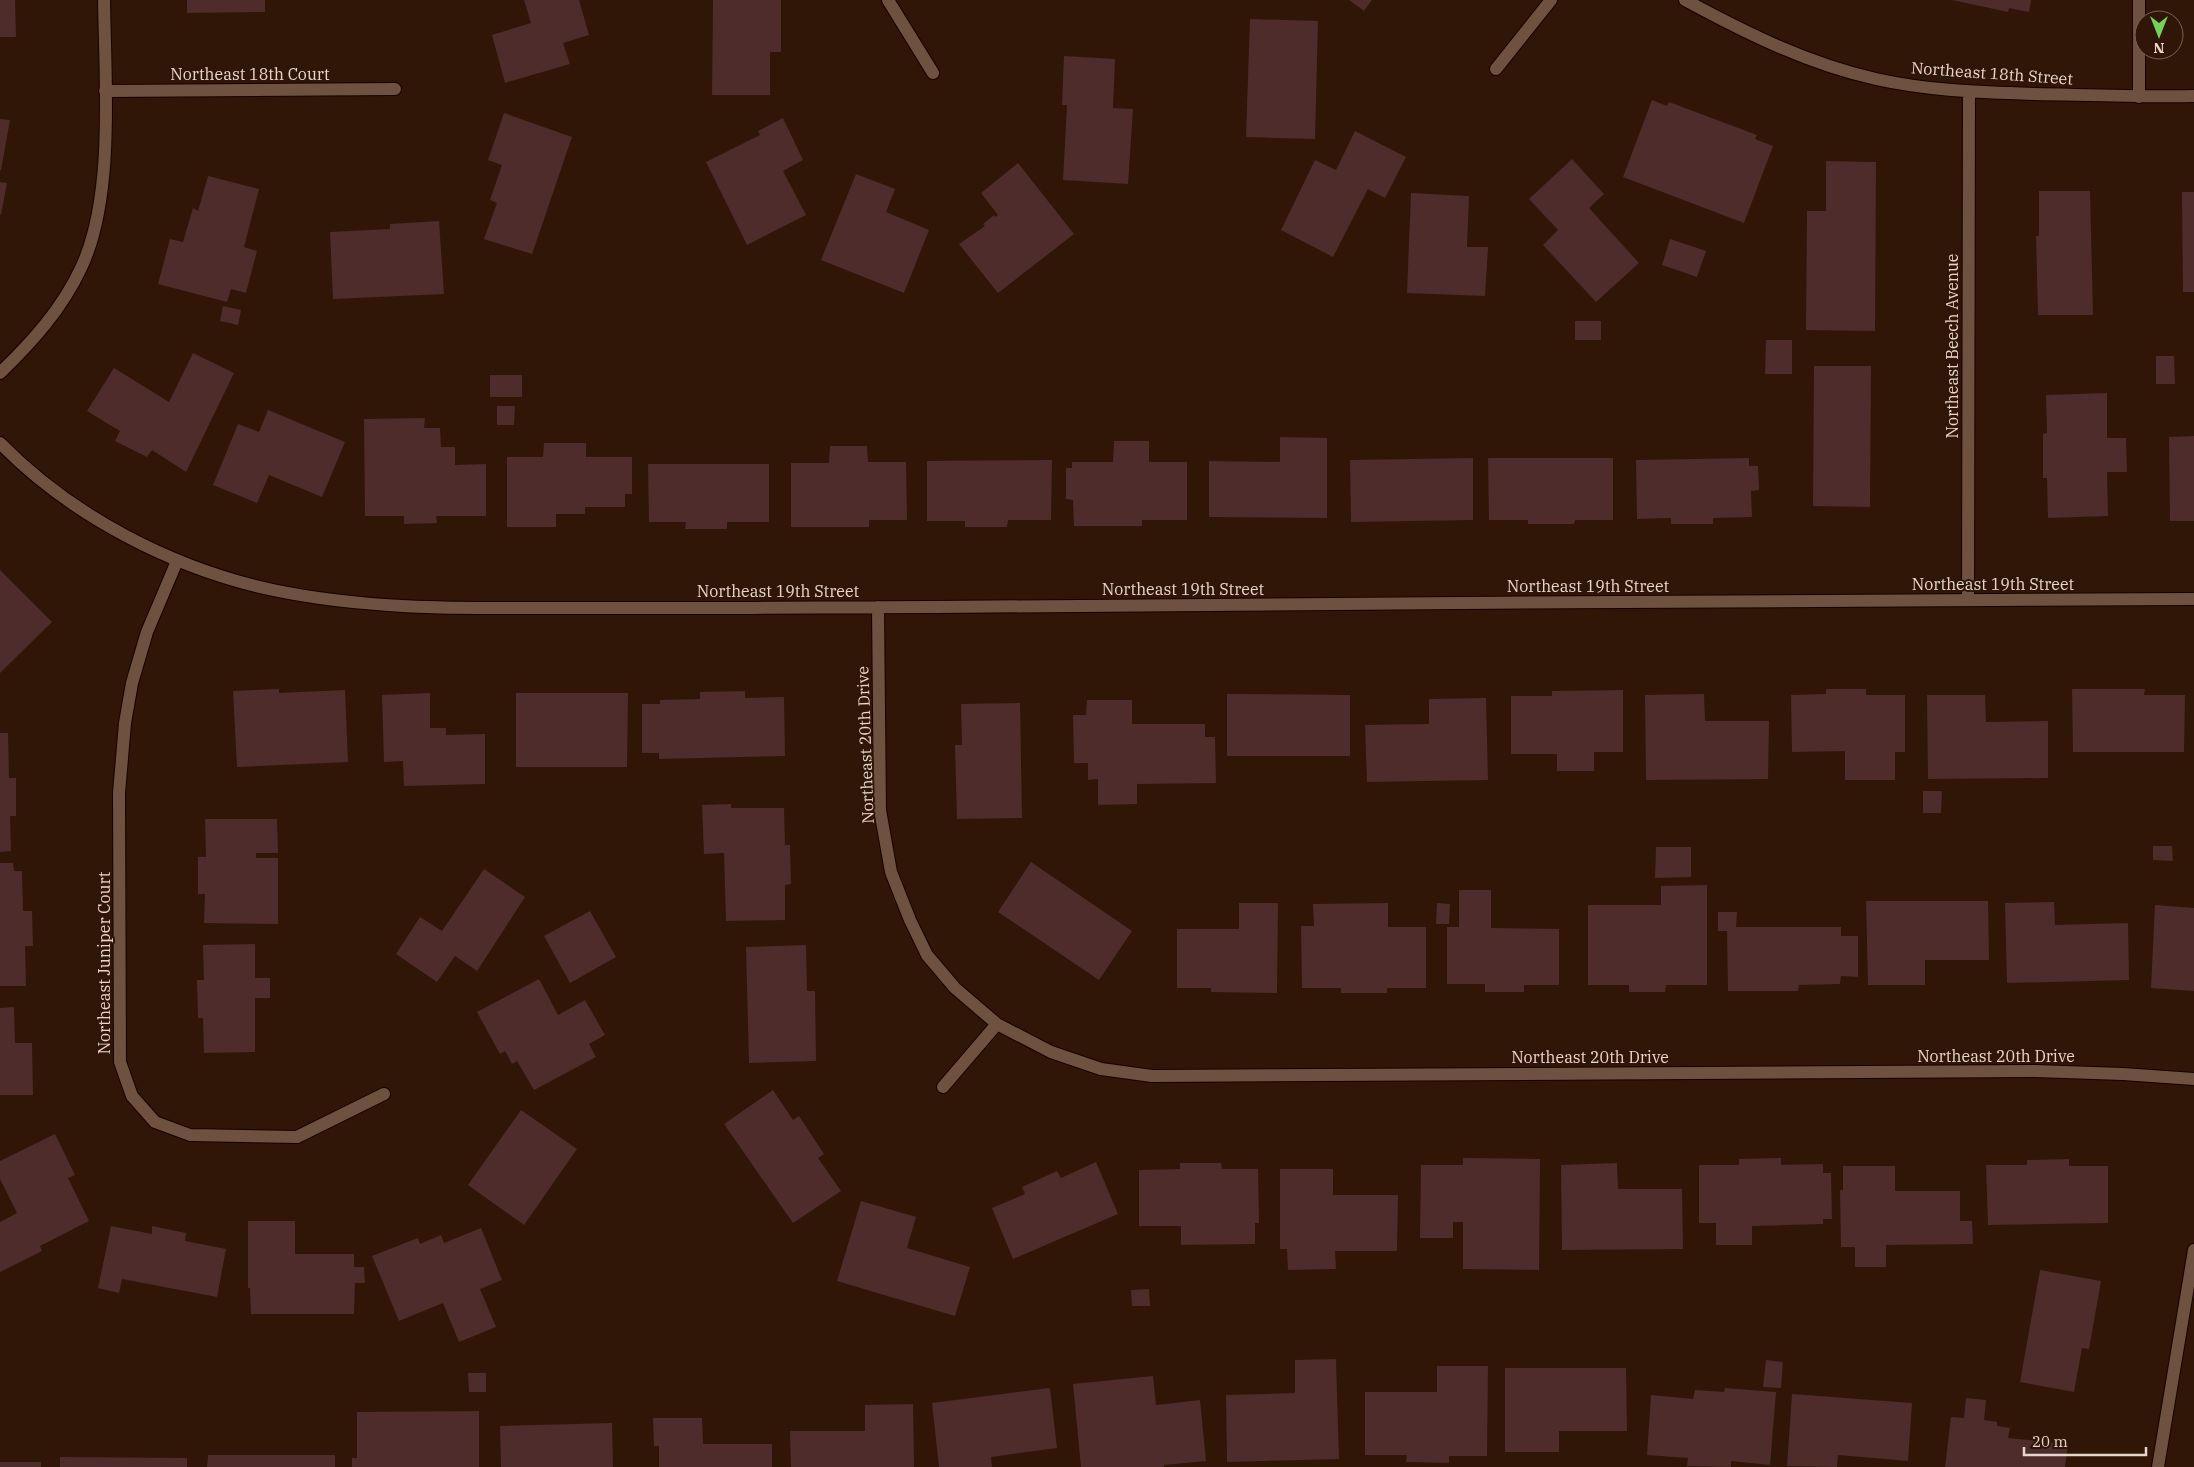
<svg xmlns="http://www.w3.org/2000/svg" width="2194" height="1467" viewBox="0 0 2194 1467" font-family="'IBM Plex Serif',serif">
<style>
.building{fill:#4d2c2b}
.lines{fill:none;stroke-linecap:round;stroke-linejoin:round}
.minor-casing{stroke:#160200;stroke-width:14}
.minor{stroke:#6f513f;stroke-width:12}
.labels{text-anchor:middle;stroke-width:4;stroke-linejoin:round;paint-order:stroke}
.street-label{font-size:16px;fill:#e8d6cc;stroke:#301606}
</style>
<rect width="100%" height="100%" fill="#301606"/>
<path class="building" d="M0,0H15L16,37H0Z
M187,0H265V12L187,13Z
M524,0H579L589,35L563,43L570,64L505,83L492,35L531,23Z
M713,0H781V52H770V95H712Z
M1349,0H1372L1364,11Z
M1952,0H2031L2029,12L2009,8L2008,12Z
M1250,19L1318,21L1315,139L1246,137Z
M1064,56L1115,59L1113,108L1133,109L1128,184L1063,180L1067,105H1062Z
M1652,100L1667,106L1669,102L1757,135L1755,139L1773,146L1744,223L1623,177Z
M504,113L572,137L532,254L484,239L497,203L490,200L502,165L488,160Z
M783,118L803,160L783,171L806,215L747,245L706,162L760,135L758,131Z
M0,119L10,120L1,170H0Z
M1355,131L1406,157L1385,198L1368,189L1333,257L1281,230L1315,160L1336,170Z
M1572,159L1604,194L1589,208L1639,263L1596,302L1543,245L1558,230L1529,199Z
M1826,161L1876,162L1875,331L1806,330L1807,211H1826Z
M1018,163L1074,234L998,293L959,244L985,226L983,224L994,215L995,217L998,215L981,193Z
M856,174L895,189L886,212L929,230L904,293L821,260Z
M208,176L259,189L244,247L257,251L246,293L231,289L227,302L158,284L170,239L183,242L193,208L198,211Z
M0,182L7,183L1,215L0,214Z
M2039,191H2090L2093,315H2038L2036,236H2039Z
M2182,192H2194V292H2183Z
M1411,193L1469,196L1467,247H1488L1485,296L1407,293Z
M439,221L444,294L333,299L330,232L390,229V224Z
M1670,239L1706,251L1697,277L1662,265Z
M223,306L241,310L238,325L220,321Z
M1575,321H1601V340H1575Z
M1766,340H1792V374H1765Z
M193,353L234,373L186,472L152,450L147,457L115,441L120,431L87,411L114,368L169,402Z
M2156,356H2174L2175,384H2156Z
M1814,366H1871L1870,507L1813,506Z
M490,375H522V397H490Z
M2107,393V438H2126L2127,472H2107L2108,516L2048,518L2047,478H2043V434L2047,433L2046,395Z
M497,406H515L514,425H497Z
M268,410L345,442L322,497L269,475L257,503L213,485L238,424L259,432Z
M425,418L424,428H440L441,447H455V465L486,464V516H436L437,523L404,524V516H365L364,419Z
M2194,436V521H2170L2169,437Z
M1280,437L1327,438V518L1209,517V461L1280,462Z
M1114,441H1149V462H1187V520H1142V526H1074L1073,500L1066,499V468H1072V462H1113Z
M544,443H586V457H632V494H625V507H585V514H556V527H507V457H543Z
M830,446H867L868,462H906L907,520H869V527H791V463H829Z
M1473,458V520L1351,522L1350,460Z
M1488,458H1613V520H1575L1574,524H1528V520H1489Z
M1749,458V466H1758L1759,490L1751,491L1752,517L1713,518V524H1671V518L1637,519L1636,460Z
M1052,460L1051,520H1008L1007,527H965V521H927V461Z
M648,464H769V522H727V529H685L686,522H649Z
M0,570L52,622L0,673Z
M279,689V693L345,690L348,762L237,767L233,691Z
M1826,689H1866V695H1905V752H1895V780H1845V751L1792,752L1791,695L1826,694Z
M2072,689H2145L2144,695H2185L2184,752H2073Z
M1623,690V752H1594V771H1557V754H1511V696H1552V691Z
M745,691V698L784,697L785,756L659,759V753H642V704H660V700L700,699V692Z
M430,693V728H446V735L485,734V784L404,786L403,761L384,762L382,695Z
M516,693H628L627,767H516Z
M1227,694L1350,695V756H1227Z
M1704,694L1705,721H1769L1768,779L1646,780L1645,695Z
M1927,695H1985L1986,722L2048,721V778L1928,779Z
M1486,698L1488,780L1367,782L1365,725L1429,724V699Z
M1087,700H1132V724H1205V737H1215L1216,783L1137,784V804L1098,805V779L1088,780V763H1074L1073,715H1086Z
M1020,703L1022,818L957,819L955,745H962L961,704Z
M0,733H8L9,778H16V816H10L11,851L0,852Z
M1923,791H1942L1941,813H1923Z
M731,804V808H784L785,845H790L791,884L785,885V920L726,921L724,853L704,854L702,805Z
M205,819H277L278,853H256V858H278V924L204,923L205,894H198V857H206Z
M2153,846H2172L2173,861L2153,860Z
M1656,847H1691V877L1655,878Z
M1031,862L1132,931L1099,980L998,912Z
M0,863H13L14,871H22L23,911H32L33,946H25L26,986H0Z
M484,869L525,897L477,971L455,956L437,982L396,954L420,917L442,931Z
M1707,885V985H1666L1665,992H1629V985H1588V905H1661V886Z
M1459,890H1491V928L1559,929V985H1524V992H1485V984H1447V927H1459Z
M1866,901H1988L1989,960H1925V985H1868Z
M2054,902L2055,925L2128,923L2129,980L2007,983L2005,903Z
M1239,903H1278L1277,993L1211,992V988H1177V929H1239Z
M1388,903V927H1426V988H1387V993H1341V988H1302L1301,926H1314L1313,904Z
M1437,903L1450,904L1449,924H1436Z
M2155,905L2194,908V991L2151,988Z
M590,911L616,957L570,983L544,936Z
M1718,912H1737L1736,927H1841V936H1858V977L1841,976L1840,984L1799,985L1798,991H1728L1727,931H1718Z
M255,944V978H270V998H255V1052L204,1053L203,1018H198L197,980H204L203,945Z
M806,945L807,991H815L816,1061L749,1063L746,947Z
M539,979L558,1015L585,1000L605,1035L589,1044L596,1057L534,1090L517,1061L512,1064L505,1051L500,1054L477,1012Z
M14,1007L15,1043H32L33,1095H0V1008Z
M773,1090L793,1120L799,1116L824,1154L818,1158L841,1191L793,1223L724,1124Z
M521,1110L577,1149L524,1225L468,1185Z
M55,1134L75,1175L68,1178L89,1221L40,1246L42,1251L0,1272V1222L17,1213L0,1179V1161Z
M1463,1158L1540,1159L1539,1270L1463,1269V1222H1453V1238H1420L1421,1165H1463Z
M1781,1158V1165L1823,1164V1173H1831L1832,1219H1823V1224L1752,1226V1245H1716V1223H1699V1165H1739V1159Z
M2069,1159V1166H2108V1223L1988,1225L1986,1165H2027V1160Z
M1096,1162L1118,1214L1013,1259L992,1208L1025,1194L1022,1187L1057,1171L1061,1178Z
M1180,1163H1221L1222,1169H1258L1259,1223H1255V1244L1181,1245V1226H1139V1170L1180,1169Z
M1617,1163L1618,1189H1682L1683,1249L1562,1250L1561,1165Z
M1843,1166H1895V1191H1960V1221H1972L1973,1244L1886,1245V1267H1855V1247H1841L1840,1190H1843Z
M1280,1169H1333V1195H1398L1397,1251H1335L1336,1269L1288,1270L1287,1249H1280Z
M861,1201L916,1217L907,1248L970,1267L955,1316L837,1281Z
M248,1221H295V1254H354V1267H364L365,1283H355L354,1314H251L250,1288H248Z
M111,1226L152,1234V1226L186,1233L185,1241L226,1249L217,1297L122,1279L119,1293L98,1288Z
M481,1228L502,1280L480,1289L496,1327L459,1342L443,1303L399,1321L372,1256L418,1238L420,1244L441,1235L444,1243Z
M2040,1270L2101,1281L2089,1349L2082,1348L2074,1392L2020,1382Z
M1149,1289L1150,1306H1132L1131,1290Z
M1336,1359L1339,1459L1227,1462L1226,1395L1295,1393V1360Z
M1766,1360L1783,1362L1781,1388L1763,1387Z
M1437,1366H1488L1487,1456H1449V1463L1406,1462L1407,1455H1365V1392H1437Z
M1505,1368H1626L1627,1431H1559V1452H1505Z
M468,1373H486V1392H469Z
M1153,1376L1156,1405L1200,1400L1206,1461L1164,1465V1467H1081L1073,1384Z
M1050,1388L1057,1448L991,1457L992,1467H939L932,1403Z
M1725,1388L1776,1392L1770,1465L1731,1461V1467L1687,1466L1688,1458L1647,1455L1651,1395L1693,1399L1695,1390L1724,1392Z
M1792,1394L1912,1403L1908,1461L1838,1455L1837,1467L1787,1466Z
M1966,1398L1986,1400L1984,1420L1997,1422V1426L2010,1428L2008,1438L2068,1444L2065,1467H1945L1951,1417L1964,1418Z
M913,1404L914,1467H791L790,1431H865V1405Z
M479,1411V1467H352V1458H357V1412Z
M653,1418H702L703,1444H772V1467H659V1446H654Z
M612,1423L613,1467H501L500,1426Z
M208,1455H335V1467H207Z
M60,1457L187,1458V1467H60Z
M0,1462H41V1467H0Z"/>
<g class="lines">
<defs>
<path id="minor" d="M888,0L933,73
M1685,0C1746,33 1808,64 1876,79C1929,91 1982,92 2035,94C2088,95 2141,97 2194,96
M1496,69L1551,0
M105,91L395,89
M2139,97V0
M0,373C32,342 62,309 81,268C115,197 105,79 104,0
M0,443C71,516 174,569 273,590C373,611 474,608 576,608C696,608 815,608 935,607C1355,604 1774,600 2194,599
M177,561L147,632L132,683L125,723L119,793L120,1062L132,1096L155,1122L190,1135L297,1137L384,1094
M1968,600L1969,92
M878,607L880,810L891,872L910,920L927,955L955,988L997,1024L1051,1052L1101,1069L1152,1076L2035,1071L2123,1074L2194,1079
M943,1087L997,1024
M2158,1467L2194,1250"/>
</defs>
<use href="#minor" class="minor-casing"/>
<use href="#minor" class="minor"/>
</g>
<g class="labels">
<g class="street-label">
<text transform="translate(1992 73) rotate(4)" y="6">Northeast 18th Street</text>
<text x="250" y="80">Northeast 18th Court</text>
<text transform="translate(1952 346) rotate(-90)" y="6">Northeast Beech Avenue</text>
<text x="1993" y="590">Northeast 19th Street</text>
<text x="1588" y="592">Northeast 19th Street</text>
<text x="1183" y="595">Northeast 19th Street</text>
<text x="778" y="597">Northeast 19th Street</text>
<text transform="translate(865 745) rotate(-92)" y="6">Northeast 20th Drive</text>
<text transform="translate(104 963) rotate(-90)" y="6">Northeast Juniper Court</text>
<text x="1996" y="1062">Northeast 20th Drive</text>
<text x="1590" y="1063">Northeast 20th Drive</text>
</g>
</g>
<g transform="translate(2159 35) rotate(180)"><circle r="24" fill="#301606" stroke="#7a6355"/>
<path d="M0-4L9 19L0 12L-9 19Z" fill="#78d158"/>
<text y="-8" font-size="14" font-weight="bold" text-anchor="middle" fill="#e8d6cc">N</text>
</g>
<path d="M2024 1447v8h122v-8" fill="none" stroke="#e8d6cc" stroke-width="2.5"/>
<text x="2032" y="1447" font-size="15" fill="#e8d6cc" stroke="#301606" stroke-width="4" paint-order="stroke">20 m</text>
</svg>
